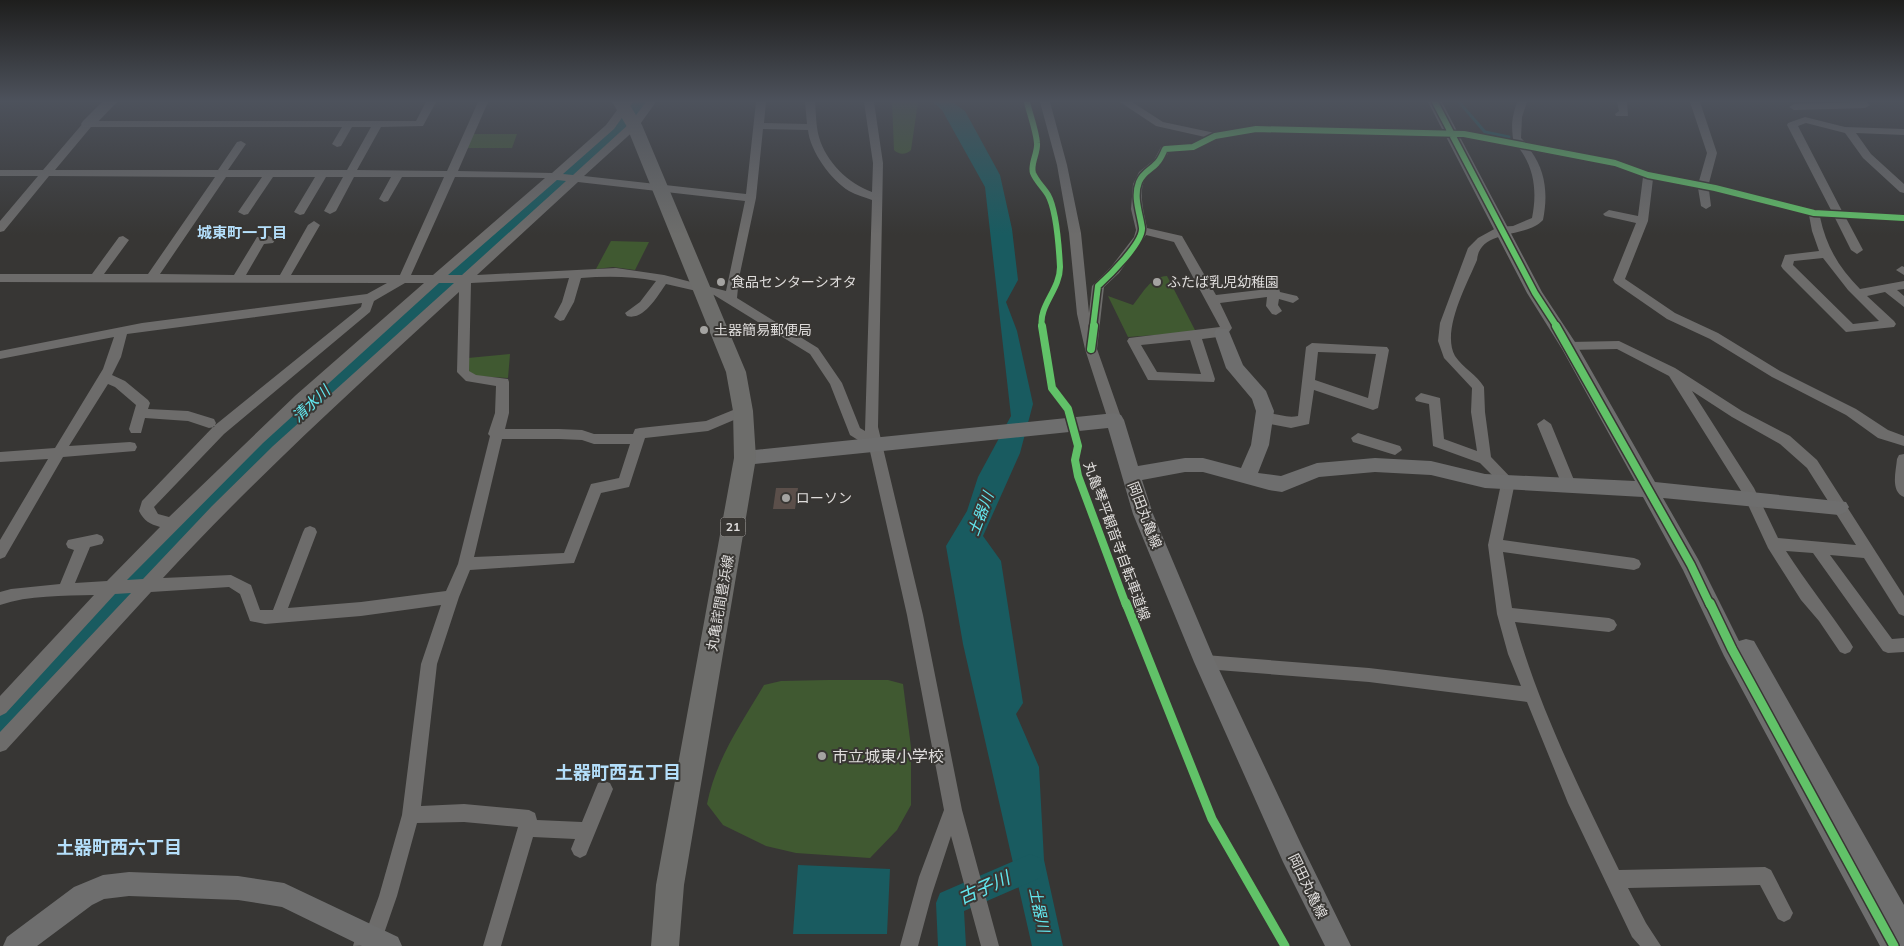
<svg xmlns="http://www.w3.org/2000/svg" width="1904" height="946" viewBox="0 0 1904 946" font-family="Mulish,'Noto Sans JP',sans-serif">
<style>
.green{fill:#405931}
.water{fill:#195b60}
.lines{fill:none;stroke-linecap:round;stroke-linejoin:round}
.stream{stroke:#195b60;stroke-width:3}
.river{fill:#195b60;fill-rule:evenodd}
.building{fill:#5b4f4a}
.street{fill:#6d6c6b;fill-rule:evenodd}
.secondary{fill:#6e6e6e;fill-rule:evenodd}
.primary{fill:#6d6d6b;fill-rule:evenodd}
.cycleway-far2-casing{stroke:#383633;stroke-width:9}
.cycleway-far1-casing{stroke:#383633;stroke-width:11}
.cycleway-casing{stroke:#383633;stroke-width:12}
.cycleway-far2{stroke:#61c268;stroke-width:6}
.cycleway-far1{stroke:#61c268;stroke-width:8}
.cycleway{stroke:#61c268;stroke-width:9}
.poi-dot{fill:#a4a3a1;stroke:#383633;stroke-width:2}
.labels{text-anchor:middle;stroke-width:4;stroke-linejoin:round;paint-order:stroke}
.shield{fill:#383633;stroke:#adaba9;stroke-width:1}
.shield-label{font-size:12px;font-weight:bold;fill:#dfdddc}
.poi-label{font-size:14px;fill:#dfdddc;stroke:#383633;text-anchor:start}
.street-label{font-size:14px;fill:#dfdddc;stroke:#383633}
.neighbourhood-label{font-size:15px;font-weight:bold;fill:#b4dffb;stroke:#383633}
.water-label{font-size:15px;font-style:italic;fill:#63e7ef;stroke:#383633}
.near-poi-label{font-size:16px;fill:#dfdddc;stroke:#383633;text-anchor:start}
.near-neighbourhood-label{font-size:18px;font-weight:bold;fill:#b4dffb;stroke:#383633}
.near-water-label{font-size:18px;font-style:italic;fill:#63e7ef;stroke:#383633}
</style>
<rect width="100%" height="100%" fill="#373634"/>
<path class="green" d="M892,102H918L911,150C906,155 899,155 894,150Z
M471,134H517L512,148H465Z
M611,241L649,242L635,270L613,267L596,269Z
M1167,276L1196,332L1128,337L1108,296L1133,305C1143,293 1150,277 1167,276Z
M510,354L508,378L476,376L468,371V358Z
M828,680H888L903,684L911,747V805L897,830L870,858L796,853L766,846L723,825L707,804C716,759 741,724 764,685L781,681Z"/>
<path class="water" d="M933,102H952L965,111L1000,175L1012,229L1018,280L1006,302L1017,331L1033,404L1020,453L983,536L1001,561L1023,703L1016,714L1039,767L1044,860L1063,946H1032L963,644L946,546L967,511L978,477L1011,416L985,187L942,110Z
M798,865L890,869L887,934H793Z"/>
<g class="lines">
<path class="stream" d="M1459,102L1485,132L1509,137"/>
<path class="river" d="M632,102H648L621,135L308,417L154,575L9,733L0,737V707L138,561L294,407L609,129Z
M1030,854L1040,858L1044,868L1040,878L964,911L966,946H938L936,903L940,893Z"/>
</g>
<path class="building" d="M776,488H798L795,509H773Z"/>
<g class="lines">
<path class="street" d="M426,102H436L423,126L381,127L357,170L447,171L478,102H488L458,171L552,173L606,125L623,102H633L614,129L563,174L573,175L630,123L646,102H656L638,127L584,176L746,194L756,102H766L764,123L807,124L805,102H815C816,113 816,127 819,137C826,162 849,184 872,192L873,163L864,102H874L883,163L878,427L923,615L962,810L999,946H981L951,836L932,894L918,946H900L919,877L944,810L907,615L869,447L850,435L830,384L810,354L714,295L666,284C658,295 644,321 627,316L625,313L640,302L656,281C631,276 606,276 581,278L574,302L564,320L560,321L554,317L562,302L569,278L471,283L469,371L476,375L508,379L509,382V413L505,429H559L582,430L594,434H633L635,429L640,428L706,421L743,406L750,411L748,414L708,431L645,438L629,487L601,493L574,563L470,570L459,597L437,664L421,806L464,804L529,810L535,813L537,820L582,822L598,783L604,781L610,783L613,789L586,855L580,858L574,855L571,849L575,839L533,837L501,946H483L518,827L464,822L417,823L397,896L380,945L353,946L355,939L366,932L379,896L402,815L421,664L441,605L361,616L265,624L250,621L240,594L229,587L151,592L6,750L0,752V732L131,593L115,594L6,713L0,716V696L94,595C63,596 29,595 0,605V592L11,589L60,584L74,550L68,548L66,544L68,540L97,534L102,536L104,540L102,544L90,547L75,583L107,581L160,527C150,524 144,521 139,511L142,501L214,426L361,307L362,303L127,334L121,357L112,375L125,381L148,400L150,403L148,409L188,411L214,419L216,423L214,427L209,428L188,421L145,418L141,433H131L129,429L136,405L115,387L108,384L69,446L130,442L135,443L137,447L135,451L63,457L5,557L0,559V540L48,459L0,462V452L55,448L103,369L114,337L0,359V351L142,323L367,294L387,283L0,282V274H92L119,237L123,236L129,240L104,274H148L215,177L49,176L4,231L0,232V221L38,176H0V170H43L84,122L88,121H416ZM91,127H342L332,144L337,147L341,146L352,127H371L347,170H228L246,144L241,141L237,142L218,170H55ZM763,129L808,130C810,151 831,180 849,191C856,195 865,197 872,200L865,431L860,428L842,383L818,348L737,298L739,278L756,198ZM226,177H262L238,212L244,215L248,214L273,177H315L294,212L300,215L304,214L326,177H343L324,211L330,214L336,211L354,177H391L379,199L384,202L388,201L402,177H444L400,275H291L320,225L314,221L308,225L280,275H246L264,244L273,243L275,240L269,236L257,237L234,275L160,274ZM455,177L545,178L433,275H411ZM557,180L566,181L462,275H448ZM578,182L745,201L726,291L664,275L616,268L477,275ZM405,283H424L296,395L169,517L158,514L154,507L224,434L370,312L374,301ZM439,283H454L273,446L212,506L143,579L127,580L263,443ZM459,292L457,372L466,381L496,386L495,413L488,434L490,436L458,564L446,591L361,602L288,608L317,532L315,528L310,526L305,528L303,532L273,610H260L251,585L231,575L163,578C256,477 358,385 459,292ZM502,439H559L582,440L594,444H630L619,478L591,484L564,553L474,557Z
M1040,102H1050L1067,165L1081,233L1089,313L1092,286L1111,267L1134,237L1136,230L1131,209L1133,184L1139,172L1154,160L1161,147L1191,144L1205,137L1156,126L1120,102H1132L1163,122L1215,133L1256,126L1463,131L1468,134L1463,137L1256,132L1218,139L1193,150L1169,152C1162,164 1155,166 1147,176C1137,189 1144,213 1147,228L1182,236L1216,295L1268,289L1270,285H1278L1280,292L1297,296L1299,299L1293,303L1279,299L1278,305L1282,311L1276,315L1272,314L1266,306L1267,297L1220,303L1232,328L1226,336L1202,339L1215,379L1214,382L1148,380L1127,341L1129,338L1220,327L1174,242L1146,235L1119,273L1104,287L1097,349L1122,420L1115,425L1108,420L1085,349L1077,314L1069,233L1057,165ZM1190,340L1201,374L1157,372L1141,345Z
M1517,102H1527L1522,117L1521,138L1526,143L1615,160L1650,172L1699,181L1707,153L1690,102H1700L1717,153L1709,183L1814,209L1831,210L1787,125L1788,123L1805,117L1845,127L1904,129V135L1856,133L1871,154L1904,184V193L1900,192L1863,158L1845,133L1806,123L1798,126L1842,211L1904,214V222L1846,218L1863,250L1857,254L1851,250L1835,218L1820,217C1826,246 1839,268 1860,289L1904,281V289L1897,290L1904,296V307L1885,292L1867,296L1894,321L1896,324L1894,327L1846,332L1783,269L1781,266L1785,255L1819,251L1812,231L1809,215L1709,190L1711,206L1706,209L1701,206L1698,188L1653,179L1648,221L1625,279L1675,313L1718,333L1780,371L1856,409L1888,430L1904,436V446L1878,438L1846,415L1772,377L1710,339L1667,319L1615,283L1613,280L1636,223L1605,216L1603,214L1609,210L1638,216L1643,177L1613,166L1531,151C1546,172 1548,195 1543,220C1526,239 1480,228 1477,260C1467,284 1441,331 1455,356C1463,368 1477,375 1484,387L1485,412L1491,457L1515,482L1503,540L1634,558L1639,560L1641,564L1639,568L1634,570L1503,552L1512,608L1609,618L1614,620L1617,625L1614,630L1609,632L1515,622C1539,708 1580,790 1619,870L1765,867L1771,870L1793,913L1790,919L1784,922L1778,919L1760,885L1628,888L1646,923L1661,946H1640L1632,937L1568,803L1527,702L1369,682L1205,669L1199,667L1197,662L1199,657L1205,655L1369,668L1521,686L1508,654L1497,614L1488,545L1501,484L1480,463L1433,446L1429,404L1416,401L1415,398L1421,393L1440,398L1444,439L1477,451L1471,412L1472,388L1444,358L1438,341L1440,323L1468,248L1478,238L1498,227L1513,226L1532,218C1537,193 1535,169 1519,148L1514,147C1512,129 1510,123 1517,102ZM1823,258L1848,290L1879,321L1853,324L1793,265L1794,261Z
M1617,102H1627L1628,116H1616L1615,114L1619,111Z
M1866,102L1870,105L1865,108L1794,110L1789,107L1794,104Z
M1902,266L1904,267V275L1896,270Z
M1619,341L1675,368L1742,411L1790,436L1817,460L1904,596V616L1899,614L1864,558L1830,555L1892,639L1904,638V652L1888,653L1883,651L1813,553L1786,551C1806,582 1829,611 1850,642L1853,647L1850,652L1845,654L1840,652L1819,621L1801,600L1768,548L1743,494L1669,376L1617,349L1569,350L1563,346L1569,342ZM1692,391L1732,417L1780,444L1807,468L1856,545L1778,538L1754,488Z
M1312,343L1387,347L1389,350L1378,408L1373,410L1314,390L1309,424L1291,428L1259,422L1257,418L1259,414C1272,411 1285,419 1298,416L1306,347ZM1318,352L1376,354L1368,398L1315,380Z
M1544,419L1551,424L1576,485L1574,489H1564L1562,485L1537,424Z
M1358,433L1400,446L1402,450L1395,455L1353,442L1351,438Z
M1904,454V497C1890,492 1896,471 1897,459L1899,455Z"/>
<path class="secondary" d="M102,102H117L93,127H83L81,124L83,121Z
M1428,102H1442L1458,133L1464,130L1510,139L1512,142L1505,146L1460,137L1542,292L1575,342L1655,482L1846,502L1849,507L1846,512L1839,515L1663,498L1698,559L1739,641L1746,639L1754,641L1904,905V946H1880L1724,656L1683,570L1643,497L1485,488L1431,475L1375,472L1319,477L1282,492L1269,490L1203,472H1185L1142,480L1153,514L1215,661L1301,844L1351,946H1325L1283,862L1194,662L1133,514L1108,428L745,465L738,463L736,458L738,453L745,451L1115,413L1121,415L1124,420L1138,466L1185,458H1203L1241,468L1251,445L1256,411L1252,399L1226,368L1214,333L1216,329H1228L1243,365L1266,391L1274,411L1269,445L1258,473L1281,476L1317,463L1375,458L1431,461L1485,474L1635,481L1562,349L1527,293Z
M129,872L238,876L284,883L398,937L402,946H362L282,907L238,900L129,896L104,899L92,905L37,946H3L7,937L74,887L103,875Z"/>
<path class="primary" d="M612,102H628L642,125L746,372L753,411L756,458L684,885L679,946H651L656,885L734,458L733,411L726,372L626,125Z"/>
<defs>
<path id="cycleway-far2" d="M1027,102C1030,115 1036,130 1037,143C1038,153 1030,164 1033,173C1036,181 1044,188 1048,195C1057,211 1059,248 1060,267C1060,290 1038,306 1042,327
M1435,102L1535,293L1557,327
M1093,327L1098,286C1109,276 1143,243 1142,228C1140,213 1133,197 1139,182C1143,172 1151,170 1157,163C1161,159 1163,153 1165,149L1193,147L1215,136L1256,129L1464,134L1615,163L1648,175L1715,188L1814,213L1904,218"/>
<path id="cycleway-far1" d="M1042,326L1052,388L1068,409L1078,446L1075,460L1078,476L1126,605
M1556,326L1691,565L1710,605
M1091,349L1094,326"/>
<path id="cycleway" d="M1126,603L1212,819L1285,946
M1710,603L1732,649L1894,946"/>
</defs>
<use href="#cycleway-far2" class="cycleway-far2-casing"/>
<use href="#cycleway-far1" class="cycleway-far1-casing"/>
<use href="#cycleway" class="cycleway-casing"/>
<use href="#cycleway-far2" class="cycleway-far2"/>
<use href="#cycleway-far1" class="cycleway-far1"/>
<use href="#cycleway" class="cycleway"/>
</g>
<linearGradient id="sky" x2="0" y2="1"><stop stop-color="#1e1e1d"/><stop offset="0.43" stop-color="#4d525c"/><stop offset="1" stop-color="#4d525c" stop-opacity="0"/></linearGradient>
<rect width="1904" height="235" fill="url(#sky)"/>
<g class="poi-dot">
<circle cx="721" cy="282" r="5"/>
<circle cx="1157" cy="282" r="5"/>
<circle cx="704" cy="330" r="5"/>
<circle cx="786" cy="498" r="5"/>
<circle cx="822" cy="756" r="5"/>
</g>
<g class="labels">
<rect class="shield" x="720.5" y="517.5" width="25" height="19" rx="4"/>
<g class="shield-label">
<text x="733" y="531">21</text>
</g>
<g class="poi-label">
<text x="731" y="287">食品センターシオタ</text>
<text x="1167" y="287">ふたば乳児幼稚園</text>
<text x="714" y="335">土器簡易郵便局</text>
<text x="796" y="503">ローソン</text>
</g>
<g class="street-label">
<text transform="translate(1145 515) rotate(69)" y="5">岡田丸亀線</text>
<text transform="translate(1117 541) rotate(70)" y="5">丸亀琴平観音寺自転車道線</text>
<text transform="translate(720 603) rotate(-80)" y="5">丸亀詫間豊浜線</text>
<text transform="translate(1308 886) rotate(64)" y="5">岡田丸亀線</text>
</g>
<g class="neighbourhood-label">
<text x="242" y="238">城東町一丁目</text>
</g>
<g class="water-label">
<text transform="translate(311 404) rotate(-43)" y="5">清水川</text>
<text transform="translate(981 514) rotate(-69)" y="5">土器川</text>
<text transform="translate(1039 910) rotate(78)" y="5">土器川</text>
</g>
<g class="near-poi-label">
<text x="832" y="762">市立城東小学校</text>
</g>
<g class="near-neighbourhood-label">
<text x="618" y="779">土器町西五丁目</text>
<text x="119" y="854">土器町西六丁目</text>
</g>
<g class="near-water-label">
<text transform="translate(984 888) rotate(-24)" y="6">古子川</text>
</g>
</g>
</svg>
